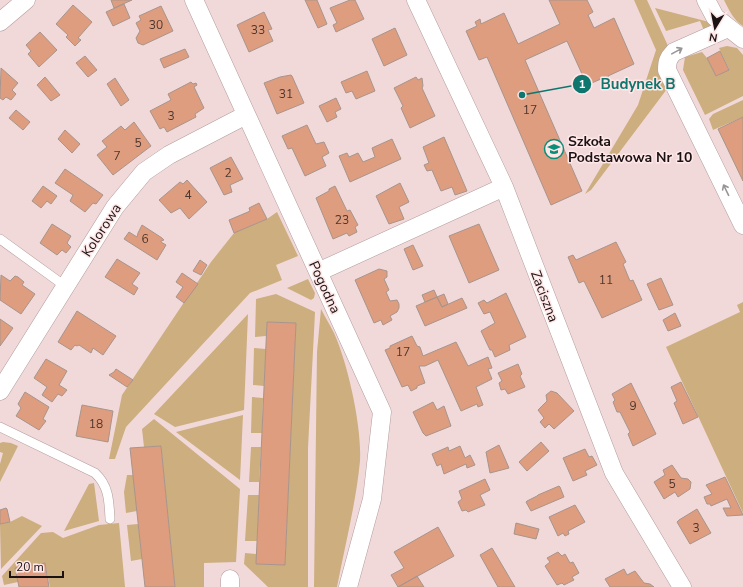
<svg xmlns="http://www.w3.org/2000/svg" width="743" height="587" viewBox="0 0 743 587" font-family="'Nunito Sans',sans-serif">
<style>
.green{fill:#ccae7f}
.building{fill:#de9d7f;stroke:#a8948b}
.lines{fill:none;stroke-linecap:round;stroke-linejoin:round}
.lane-casing{stroke:#b39c9d;stroke-width:10}
.street-casing{stroke:#b39c9d;stroke-width:19}
.lane{stroke:#fff;stroke-width:9}
.street{stroke:#fff;stroke-width:18}
.oneway{stroke:#989595}
.labels{text-anchor:middle;stroke-width:3;stroke-linejoin:round;paint-order:stroke}
.number-label{font-size:12px;fill:#4c362e}
.poi-label{font-size:14px;font-weight:bold;fill:#1b1313;stroke:#ffe6e7;text-anchor:start}
.street-label{font-size:14px;fill:#1b1313;stroke:#ffe6e7}
.leader{fill:none;stroke:#0f766e;stroke-width:1.5}
.callout-dot{fill:#0f766e;stroke:#ffe6e7;stroke-width:1.5}
.mark-label{font-size:12px;text-anchor:middle;font-weight:bold;fill:#fff}
.callout-label{font-size:15px;text-anchor:middle;font-weight:bold;fill:#0f766e;stroke:#ffe6e7;stroke-width:3;stroke-linejoin:round;paint-order:stroke}
</style>
<rect width="100%" height="100%" fill="#f1d9da"/>
<path class="green" d="M634,0H647L669,48L667,89L591,190L585,194L638,105L656,50Z
M724,0H743V26C734,21 728,8 724,0Z
M655,8L713,23L708,31L705,33L700,21L666,31Z
M727,46L737,48L743,55V96L705,115L683,70L685,57L702,52L707,58L717,76L729,69L719,48Z
M743,100V117L713,130L709,119L713,114Z
M277,212L298,256L276,265L282,280L250,293L126,427L115,459H109L122,395L211,262L234,233L267,219Z
M308,279L315,293L314,298L311,300L287,288Z
M276,294L315,312L308,448V587H268L244,564L245,553L256,554V564L285,565L296,323L267,322L266,336L255,337L256,299Z
M743,302V513L666,347L740,312L737,305Z
M321,309C325,317 330,325 334,333C348,364 362,427 360,461C356,503 345,545 337,587H314L317,352Z
M248,314L244,410L175,427L154,414Z
M254,348L266,349L264,386L253,385Z
M252,397L263,398L262,433H251Z
M243,415L240,480L176,432Z
M154,419L240,489L236,562L204,563V587H175L161,446L144,447L142,429Z
M3,442L11,443L18,446L0,482V464L3,453L0,452V443Z
M251,447H261L259,482H249Z
M127,475H133L137,511L126,513L124,492Z
M94,483L99,521L64,531L89,484Z
M248,495H259L257,541H245Z
M22,516L42,526L1,569L0,524L10,522Z
M119,523L125,587H50L45,563L15,568L18,582L4,585L2,576L41,533L53,532L63,538L99,525Z
M138,524L142,559L131,561L127,525Z"/>
<path class="building" d="M111,0H132L114,8Z
M305,0H317L327,24L318,28Z
M350,0H355L364,19L336,32L333,25L337,23L330,8Z
M549,0H587L593,12L588,15L594,28L614,18L634,64L608,76L609,80L603,82L601,79L587,85L567,41L525,60L582,191L551,205L487,57L479,60L466,31L477,26L475,22L480,19L481,24L504,13L518,44L560,24Z
M124,4L130,18L113,26L106,12Z
M73,5L92,22L78,38L81,40L75,46L66,37L68,35L56,24Z
M161,6L173,31L143,45L138,43L136,38L140,31L136,23L141,20L139,16Z
M264,12L272,29L268,30L273,41L249,52L237,25Z
M395,28L407,55L384,66L372,39Z
M40,32L57,50L39,67L28,54L31,51L26,45Z
M185,49L189,57L164,68L160,59Z
M720,51L729,70L716,76L707,58Z
M85,56L97,70L88,77L76,63Z
M1,68L18,83L12,90L16,94L11,100L6,97L3,100L0,98Z
M367,71L375,91L356,99L352,91L346,93L341,82Z
M291,75L292,76L304,103L277,114L264,83L280,77Z
M45,77L60,95L51,101L37,85Z
M416,77L418,80L422,78L423,86L422,88L435,116L410,128L401,108L403,106L394,88Z
M115,78L129,100L121,106L107,84Z
M191,82L193,84L196,83L197,85L194,87L204,108L195,114L196,117L167,132L164,127L160,129L150,111L171,100L168,94Z
M336,98L341,109L335,112L337,117L327,122L319,106Z
M16,110L30,122L23,130L9,118Z
M743,117V181L718,129Z
M134,122L151,146L113,175L97,155L107,147L102,141L121,126L125,130Z
M307,125L316,144L324,142L329,153L322,157L326,166L305,176L292,148L288,149L282,136Z
M65,130L80,144L72,153L58,139Z
M444,137L467,191L455,195L452,187L441,191L432,170L427,171L424,165L429,163L423,147Z
M392,139L401,159L350,182L339,156L347,153L349,157L358,153L363,162L375,157L372,148Z
M231,157L243,179L230,185L232,192L224,195L210,168Z
M65,169L103,195L96,204L93,203L85,212L70,201L73,195L55,183Z
M187,180L207,202L189,219L180,208L171,213L159,200L180,182L183,184Z
M400,183L409,202L399,207L404,219L389,224L376,196Z
M43,186L57,196L51,204L47,201L41,208L32,201Z
M335,186L347,211L350,210L358,225L355,227L357,232L349,236L347,233L333,239L316,198L329,191V189Z
M259,203L267,219L234,233L229,220L248,212L250,211L249,208Z
M52,224L71,236L67,243L71,247L66,253L62,250L57,255L40,243Z
M479,224L499,270L469,283L449,236Z
M142,225L162,238L164,240L161,241V242L166,245L157,260L124,239L129,232L137,237L138,233Z
M616,242L626,262L623,264L630,281L633,280L642,300L602,318L584,281L579,283L568,257L573,255L576,260Z
M413,245L423,266L413,270L404,249Z
M117,259L140,273L132,284L138,288L134,295L105,277Z
M200,260L207,265L201,275L193,271Z
M379,269L387,271V277L384,279L389,290L386,292L390,301L397,300L399,304V308L397,312L390,316L392,320L383,325L381,320L374,323L355,280Z
M182,273L198,284L184,303L176,297L183,287L176,282Z
M1,275L10,281L15,276L18,277L24,282L22,285L35,294L21,314L0,300Z
M661,278L673,305L659,310L647,284Z
M434,290L437,297L425,302L422,295Z
M506,293L526,337L509,345L510,350L495,357L492,350H490L481,331L495,323L490,312L484,314L478,303L484,300L487,303Z
M444,294L448,304L442,307L437,297Z
M437,297L442,307L462,298L467,308L425,326L416,306Z
M77,311L116,336L103,355L93,348L91,353L79,345L77,346L75,345L71,350L58,342Z
M675,313L681,326L668,331L663,320Z
M0,319L13,328L0,346Z
M267,322L296,323L285,565L256,564Z
M412,336L417,346L420,347L423,356L456,342L468,366L488,357L492,368L488,369L492,379L476,387L483,405L478,407L477,404L461,411L438,360L425,366H419L425,383L417,386V388L411,391L408,385L402,387L385,350L390,348V346Z
M46,359L67,371L59,385L67,390L62,396L58,394L52,402L42,395L47,387L34,378Z
M518,364L522,374L520,376L525,387L508,394L505,389L501,390L499,383L502,381L498,373Z
M116,369L133,380L127,387L109,375L114,372Z
M681,382L698,417L683,424L674,403L677,401L671,387Z
M631,383L656,434L633,446L628,434L630,432L620,412H617L613,402L615,400L612,394Z
M551,391L557,393L574,411L554,429L549,424L545,428L540,422L544,418L538,410L547,401L546,395Z
M25,392L49,407L43,419L46,421L39,430L16,416L21,408L18,404Z
M433,402L437,410L444,406L451,426L426,436L423,433L413,412Z
M82,405L113,411L108,442L76,436Z
M541,442L549,451L527,471L519,462Z
M499,445L509,468L490,473L486,452Z
M161,446L175,587H145L130,448Z
M460,446L465,458L470,455L475,465L467,468L466,464L444,474L441,464L437,466L432,454L448,447L449,451Z
M585,449L589,457L592,456L597,465L585,471L587,475L573,481L563,458Z
M672,465L681,478L688,479L691,482L690,489L678,497L675,492L664,499L654,482L665,475L663,470Z
M725,477L727,481L743,515L727,516L723,508H731L727,499L711,506L710,504H707L704,497L712,494L706,485Z
M485,479L490,490L480,495L485,505L468,512L466,510L462,511L458,502L462,499L459,491Z
M559,486L560,487L564,497L531,511L526,502L527,501L537,496L538,495Z
M575,505L585,522L568,531L569,534L565,536L563,533L558,536L549,517Z
M6,508L7,509L10,522L0,524V510Z
M697,509L711,533L690,544L677,522L679,520Z
M516,523L539,529L536,539L514,534Z
M438,527L454,556L398,587L391,575L404,568L394,552Z
M492,548L515,587H498L480,555Z
M558,552L562,556L565,554L570,563L573,562L579,573L572,577L574,580L564,585L562,583L557,585L545,566L550,562L547,558Z
M45,563L49,587H19L15,568Z
M624,569L627,575L635,571L644,583L650,584L654,587H610L605,579Z
M417,576L424,587H398Z"/>
<g class="lines">
<defs>
<path id="lane" d="M0,239L65,286
M0,427L95,473C109,486 109,501 110,519"/>
<path id="street" d="M194,0L382,412L372,499L348,587
M416,0L504,187L614,473L682,587
M706,0L715,17L743,39
M0,22L26,0
M728,28L674,52C668,58 667,62 667,70L743,225
M318,272L504,187
M0,391L115,207L144,172L169,155L246,115
M230,587V579"/>
</defs>
<use href="#lane" class="lane-casing"/>
<use href="#street" class="street-casing"/>
<use href="#lane" class="lane"/>
<use href="#street" class="street"/>
</g>
<defs><path id="oneway-shaft" d="M-6 0H5M1.5-3L5.5 0L1.5 3" fill="none" stroke-width="1.6" stroke-linecap="round" stroke-linejoin="round"/></defs>
<g class="oneway">
<use href="#oneway-shaft" transform="translate(677 51) rotate(-29)"/>
<use href="#oneway-shaft" transform="translate(726 190) rotate(-116)"/>
</g>
<defs>
<symbol id="school-ring" viewBox="-11 -11 22 22"><circle r="9.5" fill="#ffe6e7" stroke="#088f78" stroke-width="1.5"/><path d="M0-5L7-2L0 1L-7-2ZM-4 1L0 2.5L4 1V4Q0 6-4 4Z" fill="#088f78"/></symbol>
</defs>
<g fill-rule="evenodd">
<use href="#school-ring" x="543" y="138" width="22" height="22"/>
</g>
<g class="labels">
<g class="number-label">
<text x="156" y="29">30</text>
<text x="258" y="34">33</text>
<text x="286" y="98">31</text>
<text x="530" y="114">17</text>
<text x="171" y="120">3</text>
<text x="138" y="147">5</text>
<text x="117" y="160">7</text>
<text x="228" y="177">2</text>
<text x="188" y="199">4</text>
<text x="342" y="224">23</text>
<text x="145" y="243">6</text>
<text x="606" y="284">11</text>
<text x="403" y="356">17</text>
<text x="633" y="410">9</text>
<text x="96" y="428">18</text>
<text x="672" y="488">5</text>
<text x="696" y="532">3</text>
</g>
<g class="poi-label">
<text x="568" y="146">Szkoła<tspan x="568" dy="16">Podstawowa Nr 10</tspan></text>
</g>
<g class="street-label">
<text transform="translate(101 230) rotate(-57)" y="5">Kolorowa</text>
<text transform="translate(325 287) rotate(65)" y="5">Pogodna</text>
<text transform="translate(545 296) rotate(69)" y="5">Zaciszna</text>
</g>
</g>
<path class="leader" d="M522 95L582 84"/>
<g class="callout-dot">
<circle cx="522" cy="95" r="4"/>
<circle cx="582" cy="84" r="10"/>
</g>
<g class="mark-label">
<text x="582" y="88">1</text>
</g>
<g class="callout-label">
<text x="638" y="89">Budynek B</text>
</g>
<g transform="translate(715 28) rotate(190)" stroke="#ffe6e7" stroke-width="3" paint-order="stroke">
<path d="M0-3L7 15L0 10L-7 15Z" fill="#1b1313"/>
<text y="-6" font-size="11" font-weight="bold" text-anchor="middle" fill="#1b1313">N</text>
</g>
<path d="M10 571v6h53v-6" fill="none" stroke="#1b1313" stroke-width="2"/>
<text x="16" y="571" font-size="12" fill="#1b1313" stroke="#ffe6e7" stroke-width="3" paint-order="stroke">20 m</text>
</svg>
